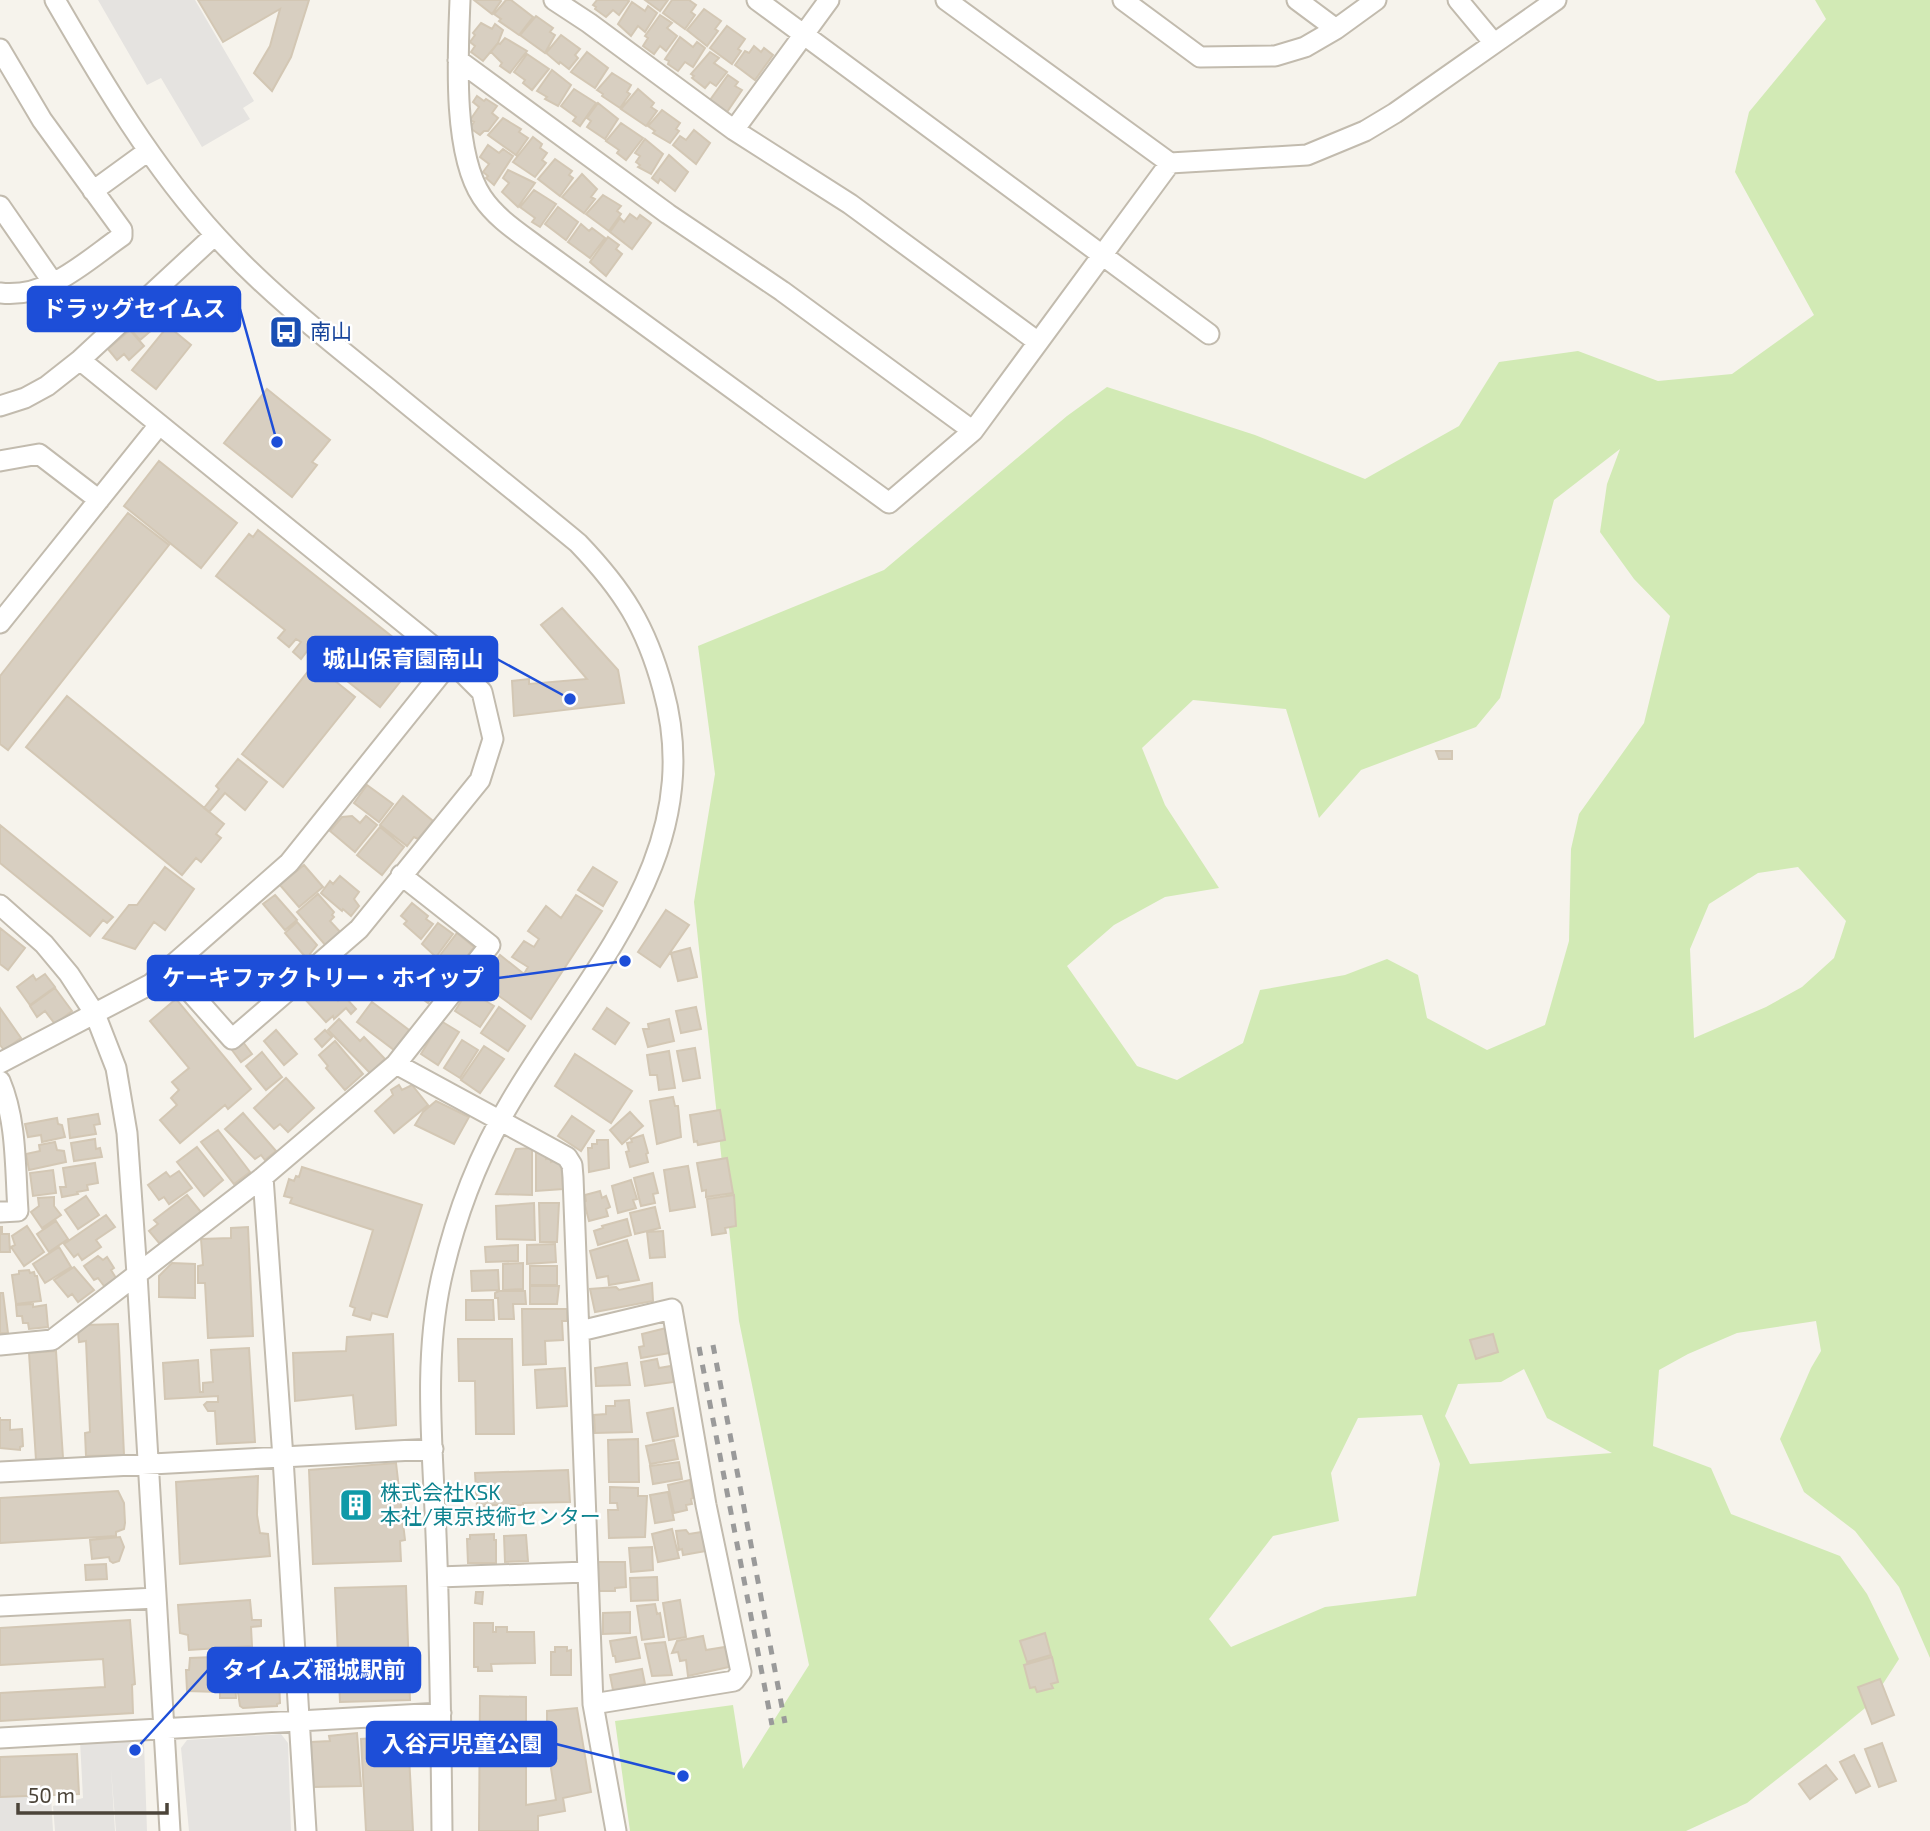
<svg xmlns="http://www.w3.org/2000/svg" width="1930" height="1831" viewBox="0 0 1930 1831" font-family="'Exo 2','Noto Sans JP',sans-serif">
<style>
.green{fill:#d2eab5;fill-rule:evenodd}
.parking{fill:#e5e3e0}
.building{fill:#d8cfc1;stroke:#d3c7b4;stroke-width:2}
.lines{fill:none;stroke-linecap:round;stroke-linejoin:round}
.minor-casing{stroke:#c2bbae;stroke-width:23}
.minor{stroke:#fff;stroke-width:19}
.rail{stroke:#9a9a9a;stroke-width:5;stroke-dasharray:9 9;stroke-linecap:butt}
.labels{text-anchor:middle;stroke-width:5;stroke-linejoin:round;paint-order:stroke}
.transit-label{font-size:21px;fill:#164399;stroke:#fff;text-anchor:start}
.culture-label{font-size:21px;fill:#0d838f;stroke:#fff;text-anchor:start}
.leader{fill:none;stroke:#1d4ed8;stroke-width:2.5}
.callout-dot{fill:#1d4ed8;stroke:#fff;stroke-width:2.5}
.callout{fill:#1d4ed8;stroke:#1d4ed8;stroke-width:2.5}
.callout-label{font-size:23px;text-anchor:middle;font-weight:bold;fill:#fff}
</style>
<rect width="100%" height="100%" fill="#f6f3ec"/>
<path class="green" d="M1815,0H1930V1658L1899,1587L1855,1531L1804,1492L1780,1439L1811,1368L1821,1351L1816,1321L1737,1333L1688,1354L1659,1370L1653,1446L1711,1468L1731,1514L1840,1556L1867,1594L1899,1659L1870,1704L1819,1746L1747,1803L1686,1831H630L615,1721L733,1705L743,1769L809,1665L739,1321L694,902L715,774L698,646L884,570L1067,416L1107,387L1255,435L1365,479L1459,426L1499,362L1578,351L1658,381L1732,374L1814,315L1735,172L1749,112L1826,19ZM1620,449L1607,484L1600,532L1634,579L1670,616L1644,723L1579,814L1571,849L1569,941L1545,1025L1487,1050L1427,1018L1418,975L1387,959L1345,975L1260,990L1243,1043L1177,1080L1137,1066L1067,966L1114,925L1165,897L1219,888L1165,805L1142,748L1193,700L1286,709L1319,818L1361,770L1476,727L1500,698L1554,500ZM1798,867L1846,921L1834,958L1802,987L1766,1007L1694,1038L1690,949L1709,904L1758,873ZM1524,1369L1547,1418L1612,1453L1470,1464L1445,1416L1458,1384L1501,1382ZM1422,1415L1440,1464L1416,1596L1325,1607L1231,1647L1209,1619L1273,1536L1339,1521L1331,1473L1358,1418Z"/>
<path class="parking" d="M98,0H195L254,101L243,108L250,119L202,147L161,78L147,85Z
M281,1734L288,1743L291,1831H189L181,1748L187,1740Z
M137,1738L144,1743L147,1831H116L111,1769L115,1831H55L53,1806L83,1798L80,1741Z
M51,1796L53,1831H0V1797Z"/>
<path class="building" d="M198,0H309L291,57L272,91L254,73L270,46L280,9L223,42Z
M474,0H500L501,1L492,14Z
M506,0H511L533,17L519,35L499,21L501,19L494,14Z
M597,0H627L629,1L619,15L613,10L606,17L595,9L596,7L593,5Z
M645,0H668L660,11Z
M672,0H689L696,5L691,12L695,15L685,29L663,13Z
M632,2L645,11L648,6L657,13L645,32L638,26L631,36L618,24Z
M704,9L721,21L715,29L718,31L707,46L687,30Z
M660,15L672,23L667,28L677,36L666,51L660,46L654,54L643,46L648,38L645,36Z
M536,16L553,28L550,32L555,35L545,53L520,35Z
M481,23L492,29L495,24L503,30L498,43L483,61L471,52L475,46L470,42L475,35L473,33Z
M727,26L745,39L738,49L741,51L732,64L710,48Z
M561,35L580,49L575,55L578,58L569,69L560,62L559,64L546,53Z
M680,37L693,47L697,42L705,48L693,67L685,62L678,71L668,64L669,61L665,59Z
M505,38L527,51L510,73L500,66L502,63L491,52L498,43L500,44Z
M754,46L761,52L764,48L773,55L755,80L735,65L745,51L749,53Z
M587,52L608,68L595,88L571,72Z
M710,52L719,58L714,63L727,72L716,86L710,82L705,88L692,78L694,76L691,74Z
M527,54L549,69L532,90L523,83L525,80L514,72Z
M552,70L571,85L558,106L545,99L547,97L537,91Z
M612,73L631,85L627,92L630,94L620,108L602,96L603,94L597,90Z
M728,75L738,82L735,86L742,90L727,112L710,100Z
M574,89L596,103L580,126L573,121L576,117L561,106Z
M638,89L654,103L651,107L657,111L646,126L621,109Z
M477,96L484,101L486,99L497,106L492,113L498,118L488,131H484L480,135L470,128L474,122L470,120L479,107L473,102Z
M598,103L618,119L605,139L587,127L591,121L587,118Z
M662,110L680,123L676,129L679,131L670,143L653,133L655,131L648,126Z
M503,118L521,129L519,132L528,138L516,155L488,135Z
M621,123L643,138L626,160L617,153L619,150L606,141Z
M694,130L710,143L696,164L673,145L680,136L686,140Z
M533,137L542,144L540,148L547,153L542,160L546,163L535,177L513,162Z
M645,139L663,154L651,174L638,167L640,165L636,162L640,156L635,153Z
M488,145L499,153L503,149L513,156L494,185L486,178L488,176L483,172L489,164L480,157Z
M669,155L688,172L675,191L660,179L658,183L652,178Z
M555,159L572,171L569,175L573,178L560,196L538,179Z
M508,170L535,183L518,207L502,192L509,183L503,178Z
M582,174L597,189L591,197L595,199L584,213L562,197Z
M534,190L556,204L540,227L532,222L535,218L520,207Z
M603,195L621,206L617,211L621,214L609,231L586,214Z
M558,207L578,222L566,240L545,224Z
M630,214L637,219L640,215L651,223L632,249L610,232L620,218L624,222Z
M581,224L589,231L592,228L605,238L590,258L568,242Z
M608,237L619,245L616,249L622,254L606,276L590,262Z
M142,318L153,329L140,340L130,329Z
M168,326L191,345L156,389L132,370Z
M130,330L144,346L129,360L124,354L117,360L108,349Z
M267,389L330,440L312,462L317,465L292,497L224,443Z
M159,461L237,523L201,568L124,506Z
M128,513L169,545L8,750L0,744V676Z
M258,530L419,658L380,707L308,650L301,659L293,652L301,642L296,639L289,647L278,638L285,630L216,576L249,534L253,537Z
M562,608L618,670L624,703L514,716L512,681L529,679V684L587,679L541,625Z
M314,664L355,697L283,787L242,754Z
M67,696L224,824L216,834L221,838L201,862L196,858L182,875L26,747Z
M1436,751H1452V759H1439Z
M238,759L267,782L245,810L225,793L209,812L204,808L219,789L216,786Z
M367,785L393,804L379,822L354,803Z
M403,796L433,821L418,839L414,837L407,846L380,825Z
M352,816L360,823L366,816L377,825L355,852L330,831L342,817Z
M0,825L113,917L107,923L103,920L90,936L0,863Z
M380,827L404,847L382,875L357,855Z
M304,865L323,887L299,907L280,885Z
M165,867L194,889L165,930L154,922L135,949L103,938L129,905H137Z
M593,867L617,882L603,906L578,890Z
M340,876L359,892L354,899L359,906L351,916L343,909L342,911L321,893L330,881L333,884Z
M318,894L334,912L332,915L334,917L330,921L342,934L327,947L297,912Z
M275,895L297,920L285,930L263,904Z
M576,895L602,911L531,1019L481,983L500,955L524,974L528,967L512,957L524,941L534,947L539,939L528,931L546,906L561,918Z
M412,903L428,916L426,919L433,924L421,939L404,924L407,921L401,916Z
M666,910L689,925L660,967L638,952Z
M297,922L317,945L310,954L312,956L308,960L285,933Z
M438,923L453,934L436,957L422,944Z
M0,928L25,948L8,970L0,964Z
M457,933L474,947L453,975L444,968L446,964L438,958Z
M690,948L697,977L678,981L671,953Z
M415,959L441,982L428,1003L407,987L410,982L402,976Z
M45,974L55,987L30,1005L17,987L33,975L36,980Z
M320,982L338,1001L344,996L356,1009L351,1014L346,1008L334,1019L333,1016L326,1022L303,997Z
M55,988L72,1011L55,1024L45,1011L37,1017L30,1006Z
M468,990L494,1006L480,1027L455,1011Z
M176,999L251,1089L228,1109L225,1105L180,1143L160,1120L177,1105L171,1098L179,1090L172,1082L189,1068L150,1021Z
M372,1002L409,1030L394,1050L357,1022Z
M499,1007L525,1026L508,1051L481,1033Z
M696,1007L701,1029L681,1033L676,1011Z
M0,1008L21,1038L4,1050L0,1045Z
M607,1008L629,1023L615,1044L593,1029Z
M339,1019L360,1041L364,1037L385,1059L370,1073L328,1030Z
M669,1019L674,1041L648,1047L643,1029H649L648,1024Z
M441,1021L459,1032L438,1065L421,1054Z
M276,1030L297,1054L284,1065L264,1041Z
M325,1030L332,1037L322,1047L315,1039Z
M462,1040L478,1050L460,1078L444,1068Z
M335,1041L363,1074L345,1090L326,1068L328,1066L319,1055Z
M243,1042L252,1054L241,1062L232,1050Z
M484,1046L504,1059L480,1093L461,1080Z
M695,1048L700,1078L683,1081L677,1051Z
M669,1051L675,1088L659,1090L657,1075H650L647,1055Z
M262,1052L282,1077L266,1090L246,1066Z
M575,1054L632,1091L611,1123L555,1086Z
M286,1078L314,1108L288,1132L280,1124L274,1129L254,1108Z
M399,1085L402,1090L412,1085L428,1105L394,1133L375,1111L393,1095L391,1090Z
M673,1097L675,1106H678L681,1137L657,1144L650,1101Z
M436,1101L469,1117L454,1144L415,1125L423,1112Z
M720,1110L725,1140L698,1145L697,1141L694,1142L690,1115Z
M630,1112L643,1126L622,1144L610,1130Z
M243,1113L276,1151L265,1160L261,1155L255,1159L225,1129Z
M98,1114L100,1124L94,1125L96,1134L70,1138L68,1119Z
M572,1116L594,1131L581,1151L558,1136Z
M57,1118L58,1124L62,1125L65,1137L42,1142L41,1135L28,1137L25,1124Z
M218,1130L250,1172L234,1184L201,1142Z
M643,1135L648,1153L646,1154L648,1162L630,1167L626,1152L629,1151L627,1143L632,1142L631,1139Z
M95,1139L96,1149L100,1148L102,1157L74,1161L71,1143Z
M597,1140H608L609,1168L589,1172L588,1148H592V1144H597Z
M55,1142L57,1150L64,1151L66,1162L29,1170L26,1154L40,1151L39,1145Z
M197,1147L223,1180L204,1196L177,1162Z
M532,1148V1195L496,1194L516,1149Z
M536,1153H545L546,1159L551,1158V1162L556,1160L561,1163L563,1189L536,1191Z
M727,1158L733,1193L706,1197V1190L702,1191L697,1163Z
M95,1163L98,1183L87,1185L88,1190L77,1192L78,1194L62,1197L60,1187H66L63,1168Z
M688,1166L695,1207L670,1211L664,1170Z
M302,1167L422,1205L387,1317L372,1313L370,1320L353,1315L355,1308L350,1306L373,1230L290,1203L292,1198L284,1196L289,1179L294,1181L296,1176L299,1177Z
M53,1170L56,1193L33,1196L30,1173Z
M179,1171L192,1188L169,1204L164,1197L159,1200L148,1185L166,1172L170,1177Z
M653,1173L658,1193L653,1194L655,1203L641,1206L634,1178Z
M631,1180L637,1199L633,1200L636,1208L618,1213L612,1186Z
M600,1191L602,1198L606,1196L610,1207L606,1209L608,1216L589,1221L584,1202L586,1201L585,1195Z
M187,1195L201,1212L160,1244L149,1231L158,1224L154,1220Z
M734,1195L736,1226L725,1228L726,1233L712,1235L707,1199Z
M86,1196L99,1215L78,1229L65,1210Z
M54,1197V1206L61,1215L42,1228L31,1212L39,1206L38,1198Z
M534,1203L535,1240L497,1239L496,1206Z
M539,1203H559L557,1242H540Z
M655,1207L660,1228L635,1234L630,1213Z
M106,1215L115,1227L96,1240L101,1247L82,1260L78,1254L74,1257L64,1244Z
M627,1219L631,1235L598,1245L594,1231L603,1228L602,1226Z
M56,1221L68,1239L49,1252L37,1234Z
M27,1226L44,1252L24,1266L11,1247L15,1245L12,1236Z
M0,1227H2V1234H9L10,1252H0Z
M248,1227L253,1336L208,1338L205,1283H198V1266L203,1265L201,1239L231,1238V1228Z
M663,1231L665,1257L650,1258L647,1232Z
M627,1240L639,1280L609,1285L608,1276L597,1278L590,1251Z
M555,1244L556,1262L527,1264V1245Z
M518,1245V1261L486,1262L485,1247Z
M59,1247L71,1267L45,1283L33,1264Z
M98,1256L103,1260L107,1257L114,1268L111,1270L116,1278L104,1286L98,1278L94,1280L84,1266Z
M172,1263L195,1264V1298L159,1297V1276Z
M523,1263V1289L503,1290V1264Z
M530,1266H557V1285H530Z
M74,1267L94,1290L78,1302L72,1294L68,1297L54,1280Z
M29,1270L30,1273L34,1272L35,1276H37L41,1301L16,1304L12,1275L19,1274V1271Z
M498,1270L499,1290L472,1291L471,1271Z
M652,1283L653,1301L595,1312L590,1289L616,1287L619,1290Z
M530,1286H559L557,1304H530Z
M499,1291H525L526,1304H513L514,1319H499L498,1298H495V1293Z
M0,1293H3L8,1333H0Z
M466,1300H493L494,1320H466Z
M33,1304V1307L46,1305L48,1327L29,1329L28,1323H23L22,1316H17L16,1305Z
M522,1309H567V1321H562L563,1340L545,1341L546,1364L523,1365Z
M118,1324L124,1455L86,1456L85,1433L90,1432L86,1341L79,1342L78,1333L85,1325Z
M666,1328L670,1353L641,1358L639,1347L644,1346L642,1334Z
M393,1334L396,1425L356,1429L353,1395L295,1401L293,1353L346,1351L347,1337Z
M1493,1334L1498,1352L1476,1359L1470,1340Z
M458,1339H512L514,1434H476L475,1381H459Z
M249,1348L255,1442L217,1444L215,1411H208L204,1405L207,1402H218V1396L165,1399L163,1363L198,1360L200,1392H203V1383L213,1382L211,1350Z
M56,1351L63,1458L36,1460L29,1353Z
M657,1359L659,1368L671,1366L674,1382L645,1386L641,1362Z
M627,1363L630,1385L596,1386L595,1368Z
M565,1368L567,1406L537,1408L535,1370Z
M629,1400L632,1432L595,1433L594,1415L606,1414V1406H615V1401Z
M673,1408L678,1436L653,1441L647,1413Z
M0,1417V1420H10V1430L22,1429L23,1446L20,1447V1450L0,1448Z
M638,1439L639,1482H609L608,1440Z
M674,1440L678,1459L650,1464L646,1446Z
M679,1462L682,1479L653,1484L650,1466Z
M396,1463L405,1540L400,1541L401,1561L313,1564L309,1470Z
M568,1470L570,1502L523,1503V1505H486L487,1506L477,1507L475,1473Z
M258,1476L257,1515L260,1533L268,1534L270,1556L180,1564L176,1482Z
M690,1480L693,1498L691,1499L692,1504L686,1505L687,1510L674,1513L668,1485Z
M610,1487L638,1488V1496H647L645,1537L609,1538L608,1510H618L617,1503H610Z
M118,1491L124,1503L125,1523L124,1529L116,1532V1536L0,1543V1498Z
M668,1492L674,1520L655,1523L650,1495Z
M672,1529L679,1558L658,1562L652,1534Z
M686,1530L689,1534L702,1532L706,1551L683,1555L682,1549L679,1550L676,1531Z
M494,1534V1540H496V1563H468L467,1539H470V1535Z
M526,1535L528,1561L505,1562L504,1536Z
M120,1537L124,1547L119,1561L113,1563L110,1561L109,1557L92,1559L90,1540Z
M652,1547L653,1570L631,1572L629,1548Z
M598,1562H625L626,1587L615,1588V1591H599Z
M106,1564L107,1579L86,1580L85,1565Z
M657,1577L658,1600L631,1601L630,1578Z
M406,1586L410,1700L340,1702L335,1588Z
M476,1592H483L482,1604L475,1603Z
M250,1600L252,1620H261V1626L251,1627L252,1646L189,1650L188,1635L180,1633L178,1605Z
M680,1600L686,1637L669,1640L663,1603Z
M655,1604L657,1614L660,1613L664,1637L642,1640L637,1606Z
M630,1612V1633L603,1634V1613Z
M130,1620L135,1684L132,1685L133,1713L0,1721V1693L105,1687L103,1659L0,1665V1628Z
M474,1623H493V1632H496V1627H507V1632H534L535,1663L491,1664L492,1671H478V1667H474Z
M1045,1633L1051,1655L1027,1662L1020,1641Z
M703,1636L706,1650L725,1647L729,1667L688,1676L686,1660L680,1661L678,1652L672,1653L677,1641Z
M636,1637L640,1658L616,1662L615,1656H613L610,1641Z
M665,1642L672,1675L652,1676L645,1644Z
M555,1647H567V1651L571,1650V1675H551V1652H555Z
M278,1654L280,1703L277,1704V1706L243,1708L240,1706L235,1673L236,1658L240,1656Z
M213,1657L214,1670L221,1669V1676H235L236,1698H220V1687H218V1692L187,1691L186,1670H189L190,1658Z
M1052,1657L1058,1682L1051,1684L1053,1688L1037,1692L1035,1687L1030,1688L1024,1665Z
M642,1669L645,1684L613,1690L610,1675Z
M1880,1679L1894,1715L1872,1724L1858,1687Z
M480,1696L526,1697V1805L556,1800L547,1743V1711L577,1708L591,1792L563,1798L565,1811L538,1816V1831H479Z
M357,1733L361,1786L314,1787L311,1742L330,1741L329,1736Z
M408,1736L413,1831H366L361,1739Z
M1882,1743L1896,1781L1879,1787L1865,1749Z
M77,1754L79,1794L0,1797V1757Z
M1854,1755L1870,1786L1856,1793L1840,1762Z
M1826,1765L1837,1779L1810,1799L1799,1784Z"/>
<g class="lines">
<defs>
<path id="minor" d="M55,0C103,83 152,166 217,237C267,292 326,338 384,385C448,438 514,490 578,543C623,590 646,626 663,689C709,854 588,970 511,1101C478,1156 455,1217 441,1280C423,1363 433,1450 436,1534C440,1633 441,1732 442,1831
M460,0C458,53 452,152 482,197C496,218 518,232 538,247L889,503L973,431L1170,163
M554,0L589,23L734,130L850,204L1038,342
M757,0L1209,334
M946,0L1170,163L1307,155L1365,131L1395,113L1556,0
M1123,0L1200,57L1275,56L1305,47L1336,29L1376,0
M1297,0L1336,29
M1458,0L1493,42
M0,49L42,120L122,230V236C86,261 48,299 0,293
M458,60L668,214L782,291L973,431
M734,130L829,0
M93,191L148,151
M0,206L54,284
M80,360L451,661L482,692L493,739L480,780L359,929L232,1039L169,968
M0,406L25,398L47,386L80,360L215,235
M0,461L39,454L99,500
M0,623L159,425
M0,905L44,944L69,974L95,1014L116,1068L127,1133L137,1274L170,1831
M0,1063L151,984L289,863L451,661
M396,1064L490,945L401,875
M0,1081C17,1121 15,1168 18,1211L0,1212
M263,1177L283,1458L306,1831
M580,1331L672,1309L706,1505L741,1672L734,1681L593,1704
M0,1345L52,1340L263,1177L396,1064L567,1157L572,1165L573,1177L593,1704L616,1831
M0,1472L433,1449
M438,1577L587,1572
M0,1606L156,1598
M0,1738L441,1713"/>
</defs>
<use href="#minor" class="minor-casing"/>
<use href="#minor" class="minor"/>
<path class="rail" d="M713,1345L785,1723
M699,1347L772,1725"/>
</g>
<defs>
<symbol id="bus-square" viewBox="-11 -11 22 22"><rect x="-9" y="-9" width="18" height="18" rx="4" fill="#1a4fb4" stroke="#fff"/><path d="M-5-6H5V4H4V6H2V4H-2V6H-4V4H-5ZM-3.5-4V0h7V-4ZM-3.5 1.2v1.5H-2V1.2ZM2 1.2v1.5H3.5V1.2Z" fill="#fff"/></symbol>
<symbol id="building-square" viewBox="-11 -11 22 22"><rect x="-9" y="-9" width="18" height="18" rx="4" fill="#0f9aa8" stroke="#fff"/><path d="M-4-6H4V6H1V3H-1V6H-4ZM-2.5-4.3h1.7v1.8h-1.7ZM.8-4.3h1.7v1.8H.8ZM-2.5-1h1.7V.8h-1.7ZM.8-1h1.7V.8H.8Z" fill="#fff"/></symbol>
</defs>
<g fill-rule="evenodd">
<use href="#bus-square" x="267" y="313" width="38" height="38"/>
<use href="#building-square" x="337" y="1486" width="38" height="38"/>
</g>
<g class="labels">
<g class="transit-label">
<text x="310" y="339">南山</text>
</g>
<g class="culture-label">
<text x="380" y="1500">株式会社KSK<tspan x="380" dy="24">本社/東京技術センター</tspan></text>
</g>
</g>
<path class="leader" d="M277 442L240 309M570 699L497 659M625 961L498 978M135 1750L208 1670M683 1776L556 1744"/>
<g class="callout-dot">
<circle cx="277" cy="442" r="7"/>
<circle cx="570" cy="699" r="7"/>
<circle cx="625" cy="961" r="7"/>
<circle cx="135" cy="1750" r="7"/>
<circle cx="683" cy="1776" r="7"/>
</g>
<g class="callout">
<rect x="28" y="287" width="212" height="44" rx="7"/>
<rect x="308" y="637" width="189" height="44" rx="7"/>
<rect x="148" y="956" width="350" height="44" rx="7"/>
<rect x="208" y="1648" width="212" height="44" rx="7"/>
<rect x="367" y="1722" width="189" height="44" rx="7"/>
</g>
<g class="callout-label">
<text x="134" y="317">ドラッグセイムス</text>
<text x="403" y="667">城山保育園南山</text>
<text x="323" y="986">ケーキファクトリー・ホイップ</text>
<text x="314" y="1678">タイムズ稲城駅前</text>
<text x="462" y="1752">入谷戸児童公園</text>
</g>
<path d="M18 1803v10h149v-10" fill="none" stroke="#4b4439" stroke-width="3.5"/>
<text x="28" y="1803" font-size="21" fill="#4b4439" stroke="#ffffff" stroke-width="5" paint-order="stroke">50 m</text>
</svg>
